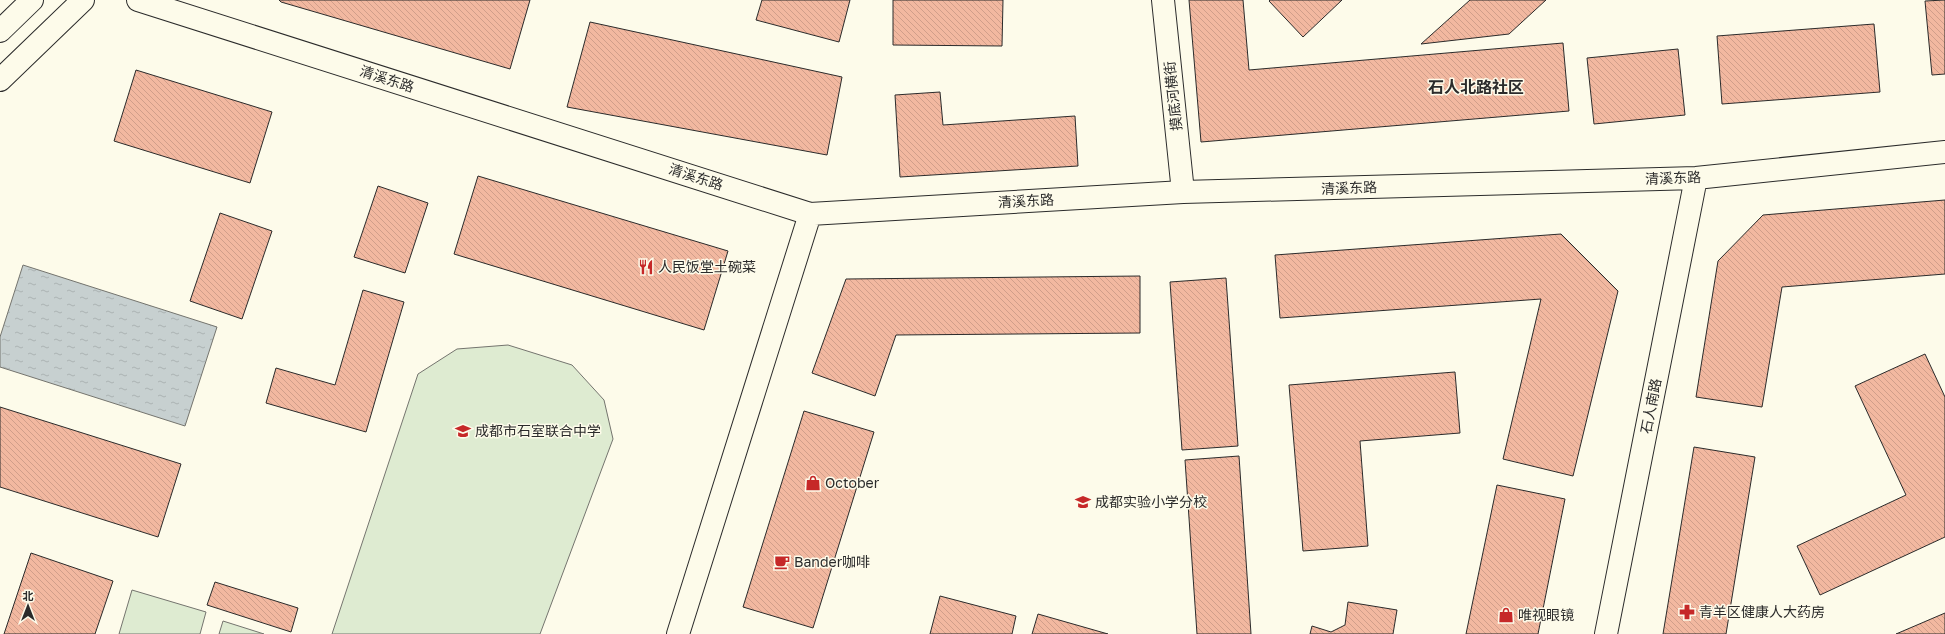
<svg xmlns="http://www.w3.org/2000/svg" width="1945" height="634" viewBox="0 0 1945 634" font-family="'Golos Text','Noto Sans SC',sans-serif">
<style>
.grass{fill:#deebd1;stroke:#74746e}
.water{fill:url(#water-ripples);stroke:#74746e}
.building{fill:url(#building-back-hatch);stroke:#2b2b2b}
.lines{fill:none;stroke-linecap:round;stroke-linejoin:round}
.minor-casing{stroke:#2b2b2b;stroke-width:24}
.secondary-casing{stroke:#2b2b2b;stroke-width:24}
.trunk-casing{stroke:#2b2b2b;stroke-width:24}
.minor{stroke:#fdfbea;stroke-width:22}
.secondary{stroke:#fdfbea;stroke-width:22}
.trunk{stroke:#fdfbea;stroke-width:22}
.labels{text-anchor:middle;stroke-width:3;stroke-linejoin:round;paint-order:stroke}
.street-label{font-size:14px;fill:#2b2b2b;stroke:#fdfbea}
.poi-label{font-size:14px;fill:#2b2b2b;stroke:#fdfbea;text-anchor:start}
.quarter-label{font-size:16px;font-weight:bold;fill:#2b2b2b;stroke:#fdfbea}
</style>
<defs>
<pattern id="water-ripples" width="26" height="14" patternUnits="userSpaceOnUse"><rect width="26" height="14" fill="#c7d0d0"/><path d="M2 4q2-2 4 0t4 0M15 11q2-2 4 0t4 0" fill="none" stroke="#abb3b3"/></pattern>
<pattern id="building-back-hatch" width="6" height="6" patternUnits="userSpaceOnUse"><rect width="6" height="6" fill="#f2b8a0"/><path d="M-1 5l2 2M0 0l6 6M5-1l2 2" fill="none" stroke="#d09e8a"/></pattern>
</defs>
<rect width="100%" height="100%" fill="#fdfbea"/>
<path class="grass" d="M508,345L572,365L604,400L613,439L540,634H332L418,374L457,349Z
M132,590L206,612L200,634H119Z
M223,621L264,634H219Z"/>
<path class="water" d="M23,265L217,327L185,426L0,367V337Z"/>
<path class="building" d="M279,0H530L510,69L281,2Z
M762,0H850L839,42L756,20Z
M893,0H1003L1002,46L893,45Z
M1189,0H1243L1249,70L1563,43L1569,111L1201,142Z
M1270,0H1342L1303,37L1269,1Z
M1470,0H1546L1509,34L1421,44Z
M1945,0V74L1932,75L1925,1Z
M590,22L842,77L827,155L567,107Z
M1874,24L1880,92L1722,104L1717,36Z
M1678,49L1685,115L1594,124L1587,58Z
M136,70L272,112L250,183L114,141Z
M940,92L943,125L1075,116L1078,166L900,177L895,95Z
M478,176L728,251L704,330L454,254Z
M378,186L428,203L405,273L354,257Z
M1945,200V274L1782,287L1762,407L1696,397L1718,261L1763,215Z
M220,213L272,231L242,319L190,301Z
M1561,234L1618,291L1573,476L1503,459L1541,299L1280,318L1275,255Z
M1140,276V333L896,335L875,396L812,373L846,279Z
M1226,278L1238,446L1182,450L1170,282Z
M363,290L404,302L366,432L266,403L276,368L335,385Z
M1925,354L1945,397V537L1820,595L1797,546L1906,495L1855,386Z
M1455,372L1460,433L1360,441L1368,546L1303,551L1289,385Z
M0,407L181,464L158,537L0,487Z
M804,411L874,432L813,628L743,607Z
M1694,447L1755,457L1726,634H1663Z
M1239,456L1251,634H1197L1185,460Z
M1497,485L1565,499L1538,634H1466Z
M31,553L113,581L95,634H4Z
M215,582L298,608L291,632L207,605Z
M940,596L1016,616L1012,634H930Z
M1348,602L1397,610L1393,634H1310L1312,626L1331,632L1345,625Z
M1945,613V634H1896Z
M1038,614L1108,634H1032Z"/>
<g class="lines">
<defs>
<path id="minor" d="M138,0L810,214L1183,192L1696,178L1945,152
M1163,0L1183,192
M678,634L810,214
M1606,634L1696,178"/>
<path id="secondary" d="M0,80L83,0"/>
<path id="trunk" d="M0,31L32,0"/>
</defs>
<use href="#minor" class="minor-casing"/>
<use href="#secondary" class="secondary-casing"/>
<use href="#trunk" class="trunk-casing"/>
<use href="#minor" class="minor"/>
<use href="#secondary" class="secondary"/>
<use href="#trunk" class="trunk"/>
</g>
<defs>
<symbol id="restaurant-bare" viewBox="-9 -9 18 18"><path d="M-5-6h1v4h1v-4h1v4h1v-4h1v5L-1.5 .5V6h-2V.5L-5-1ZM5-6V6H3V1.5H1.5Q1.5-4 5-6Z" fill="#c62828" stroke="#fdfbea" stroke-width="2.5" paint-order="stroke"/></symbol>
<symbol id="school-bare" viewBox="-9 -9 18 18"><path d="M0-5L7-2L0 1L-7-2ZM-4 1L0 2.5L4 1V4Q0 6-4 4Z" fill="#c62828" stroke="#fdfbea" stroke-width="2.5" paint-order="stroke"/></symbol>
<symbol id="shop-bare" viewBox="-9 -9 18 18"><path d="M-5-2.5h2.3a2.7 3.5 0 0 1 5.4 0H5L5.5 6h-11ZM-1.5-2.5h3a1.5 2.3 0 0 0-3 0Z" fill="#c62828" stroke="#fdfbea" stroke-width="2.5" paint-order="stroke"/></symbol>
<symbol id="cafe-bare" viewBox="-9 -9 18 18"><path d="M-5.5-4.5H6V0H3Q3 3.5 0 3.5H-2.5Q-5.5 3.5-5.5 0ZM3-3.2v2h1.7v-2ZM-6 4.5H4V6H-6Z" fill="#c62828" stroke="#fdfbea" stroke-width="2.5" paint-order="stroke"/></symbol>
<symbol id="pharmacy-bare" viewBox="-9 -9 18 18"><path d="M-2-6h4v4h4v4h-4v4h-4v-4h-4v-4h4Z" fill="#c62828" stroke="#fdfbea" stroke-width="2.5" paint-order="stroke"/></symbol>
</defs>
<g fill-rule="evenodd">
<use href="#restaurant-bare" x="635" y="256" width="22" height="22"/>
<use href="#school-bare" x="452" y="420" width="22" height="22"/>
<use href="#shop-bare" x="802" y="472" width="22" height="22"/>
<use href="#school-bare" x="1072" y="491" width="22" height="22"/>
<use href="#cafe-bare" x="771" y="551" width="22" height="22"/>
<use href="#pharmacy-bare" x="1676" y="601" width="22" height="22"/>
<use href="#shop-bare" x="1495" y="604" width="22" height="22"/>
</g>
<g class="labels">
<g class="street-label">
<text transform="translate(387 79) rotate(18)" y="5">清溪东路</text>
<text transform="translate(1173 96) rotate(-96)" y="5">摸底河横街</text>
<text transform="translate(696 177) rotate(18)" y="5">清溪东路</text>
<text transform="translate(1673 178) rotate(-2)" y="5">清溪东路</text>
<text transform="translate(1349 188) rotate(-2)" y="5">清溪东路</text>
<text transform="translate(1026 201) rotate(-3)" y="5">清溪东路</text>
<text transform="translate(1651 406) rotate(-79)" y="5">石人南路</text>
</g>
<g class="poi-label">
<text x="658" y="272">人民饭堂土碗菜</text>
<text x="475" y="436">成都市石室联合中学</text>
<text x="825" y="488">October</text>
<text x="1095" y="507">成都实验小学分校</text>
<text x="794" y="567">Bander咖啡</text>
<text x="1699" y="617">青羊区健康人大药房</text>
<text x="1518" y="620">唯视眼镜</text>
</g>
<g class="quarter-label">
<text x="1476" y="93">石人北路社区</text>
</g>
</g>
<g transform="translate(28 606)" stroke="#fdfbea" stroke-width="3" paint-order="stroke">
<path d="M0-3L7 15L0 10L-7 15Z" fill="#2b2b2b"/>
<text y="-6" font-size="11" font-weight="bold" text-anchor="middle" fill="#2b2b2b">北</text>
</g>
</svg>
